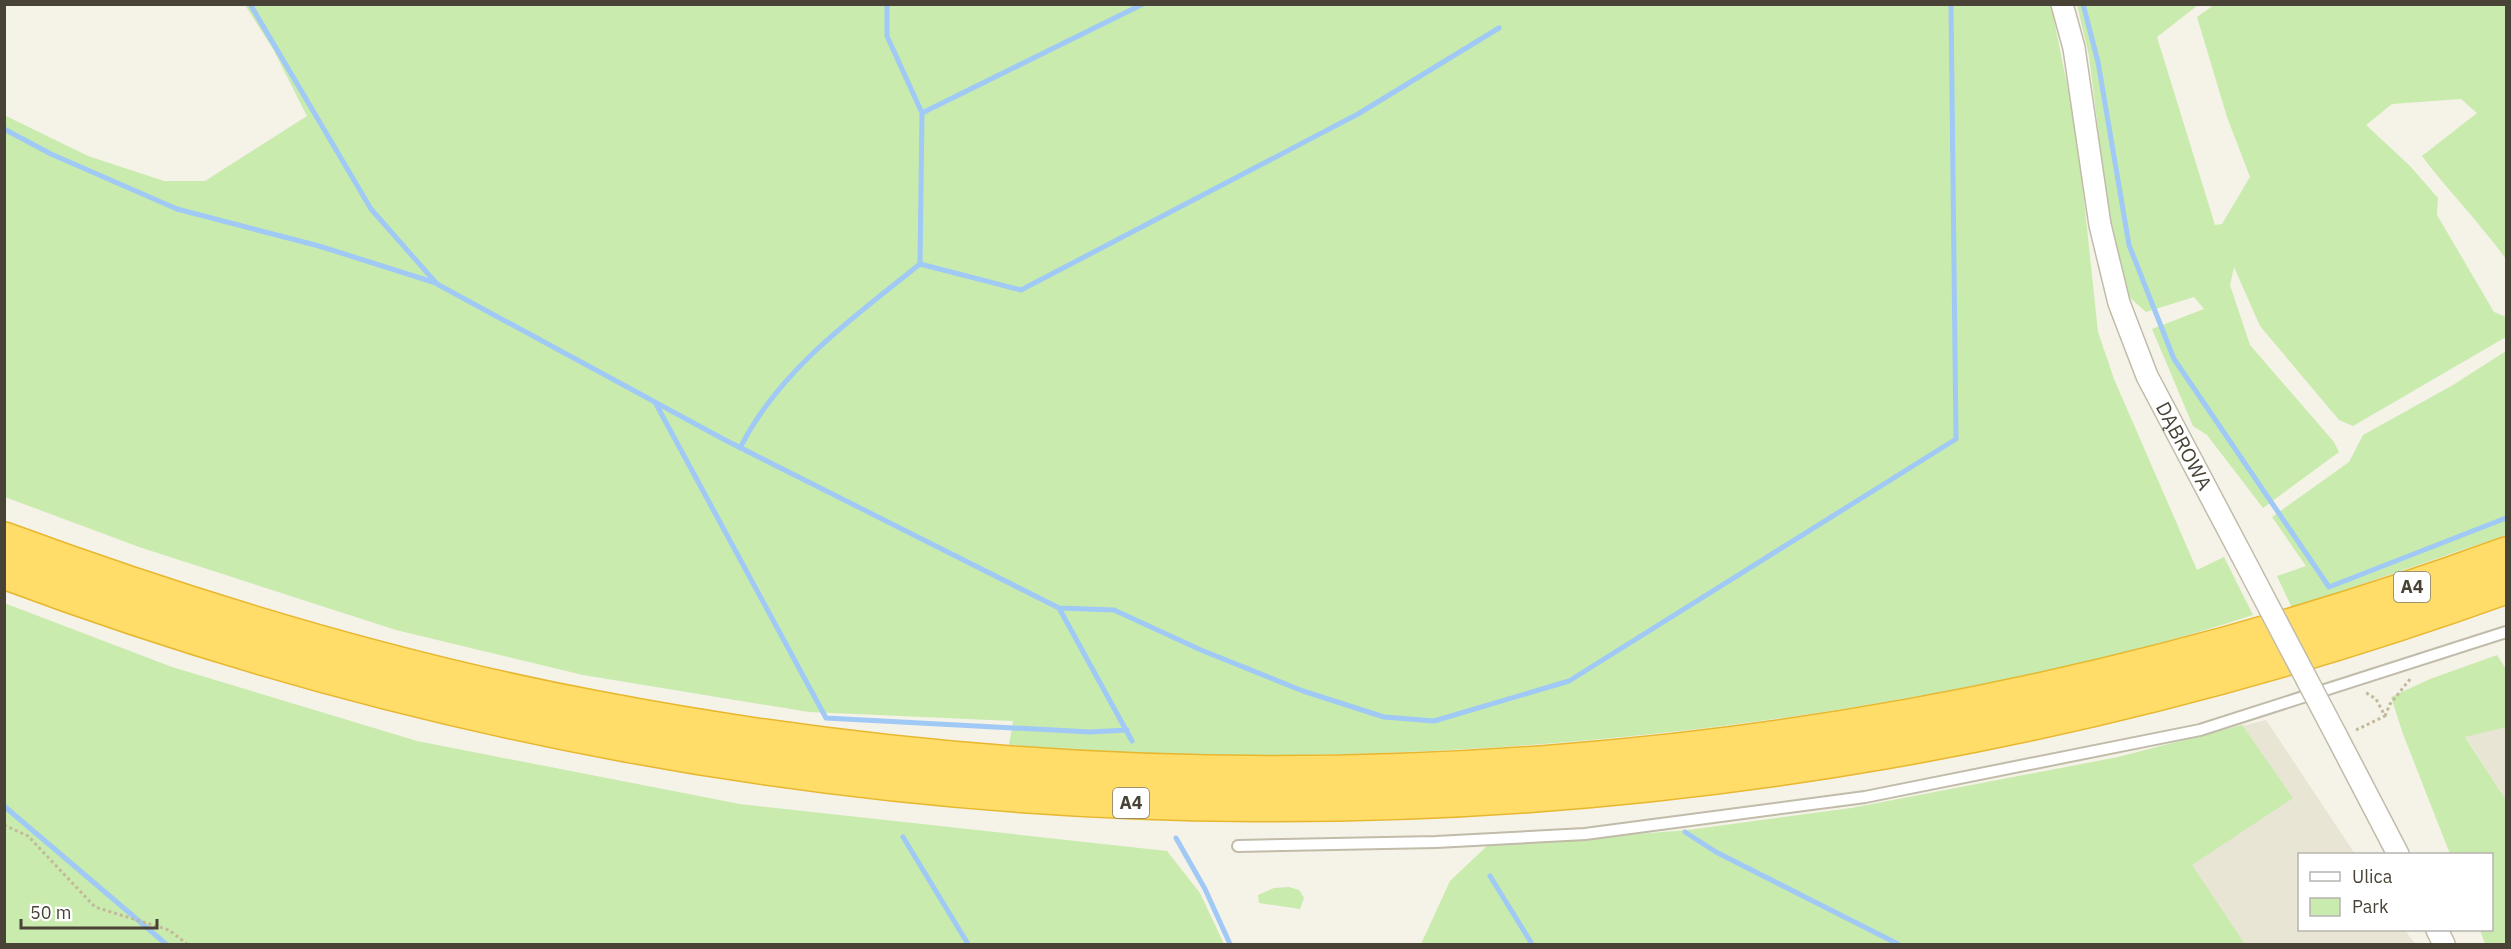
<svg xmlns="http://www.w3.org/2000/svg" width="2511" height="949" viewBox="0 0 2511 949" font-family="'IBM Plex Sans',sans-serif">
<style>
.residential{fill:#e9e5d5}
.green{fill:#c9ebae}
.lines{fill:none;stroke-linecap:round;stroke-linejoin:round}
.stream{stroke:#a0c9f5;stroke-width:5}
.lane-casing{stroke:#c1bba9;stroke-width:14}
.street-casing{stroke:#c1bba9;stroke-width:24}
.highway-casing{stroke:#e7b72f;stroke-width:36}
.path{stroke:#c3b99a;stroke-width:3;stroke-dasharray:3 3;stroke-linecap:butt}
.lane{stroke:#fff;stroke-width:10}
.street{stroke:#fff;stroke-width:21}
.highway{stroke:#ffdd68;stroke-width:33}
.street-bridge-casing{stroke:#c1bba9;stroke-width:24;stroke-linecap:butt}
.street-bridge{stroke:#fff;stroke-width:21}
.labels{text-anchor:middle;stroke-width:4.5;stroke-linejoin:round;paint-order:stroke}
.shield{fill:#fff;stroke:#7f7b72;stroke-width:1.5}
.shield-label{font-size:18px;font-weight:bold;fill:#484336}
.street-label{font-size:20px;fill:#484336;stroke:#fff}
</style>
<rect width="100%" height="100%" fill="#f5f2e7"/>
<path class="residential" d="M2266,720L2355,854H2300V930H2405L2415,944H2245L2118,757Z
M2506,727V800L2465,736Z"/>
<path class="green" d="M245,5H2051L2077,134L2098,332L2114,379L2197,570L2224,557L2253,615C2135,654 2013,680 1890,701C1649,743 1405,759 1160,755C1110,754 1059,748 1009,745L1013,721L809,712L583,675L396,630L139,547L5,497L4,115L88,156L164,181H205L307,116L273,49Z
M2077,5H2198L2157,37L2215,225L2222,224L2250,177L2227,117L2197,17L2214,5H2506V259C2480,223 2449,192 2422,156L2477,113L2461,99L2392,104L2366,125L2410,166L2438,198L2437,215L2494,312L2506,317V337L2353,426L2339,420L2260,326L2234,267L2230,285L2250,345L2334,442L2339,452L2263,508L2207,435L2193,426L2152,329L2204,309L2194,297L2146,312L2129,297L2109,219L2089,56Z
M2506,351V535L2292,608L2277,576L2306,566L2272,517L2349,462L2363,435L2453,385Z
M4,603L172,667L417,741L740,804L1167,851L1200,893L1224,944H5Z
M2497,655L2506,669V727L2465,737L2506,800V944H2485L2480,930H2492V854H2450L2403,734L2391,697L2430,679Z
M2242,725L2293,798L2192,865L2245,944H1421L1450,881L1487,846L1688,830L1851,808L2118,757Z
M1289,887L1299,890L1304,898L1300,909L1259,903L1258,895L1274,888Z"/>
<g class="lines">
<path class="stream" d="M250,4L371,209L437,284L725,440L1059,608L1114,610L1201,650L1303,691L1384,717L1434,721L1569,681L1956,439L1951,4
M887,4V36L922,113L920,264
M2083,4L2098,62L2129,245L2174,359L2329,587L2506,518
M922,113L1143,4
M4,129L51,154L177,209L319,246L436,283
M920,264L1021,290L1358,114L1499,28
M656,404L826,718L1090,732L1127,730
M740,448C779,370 854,317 920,264
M1059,608L1132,741
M4,806L166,944
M1685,832L1716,852L1898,944
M903,837L968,944
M1176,838L1205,889L1230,944
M1490,876L1532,944"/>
<defs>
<path id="lane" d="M1238,846L1436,842L1585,834L1865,797L2200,730L2506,632"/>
<g id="street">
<path id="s1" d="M2062,4L2074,48L2100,225L2119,303L2147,376L2241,554"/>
<path d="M2336,735L2398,854"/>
<path d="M2437,930L2444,944"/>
</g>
<path id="highway" d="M4,539C197,610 395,670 597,708C1238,831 1893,778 2506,554
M4,572C819,877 1688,882 2506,587"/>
</defs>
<use href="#lane" class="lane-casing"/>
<use href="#street" class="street-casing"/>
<use href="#highway" class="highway-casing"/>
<path class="path" d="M2385,716L2390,704L2411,678
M2356,730L2385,716L2376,699L2365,692
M4,825L28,836L95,907L169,930L187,944"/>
<use href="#lane" class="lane"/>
<use href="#street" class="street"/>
<use href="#highway" class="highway"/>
<defs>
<path id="street-bridge" d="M2241,554L2336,735"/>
</defs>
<use href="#street-bridge" class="street-bridge-casing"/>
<use href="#street-bridge" class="street-bridge"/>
</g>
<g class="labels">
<g class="shield">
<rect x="2394" y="572" width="36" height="30" rx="4.5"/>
<rect x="1113" y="788" width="36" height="30" rx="4.5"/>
</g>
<g class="shield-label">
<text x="2412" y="593">A4</text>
<text x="1131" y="809">A4</text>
</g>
<g class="street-label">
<text dy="7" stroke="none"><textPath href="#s1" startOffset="462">DĄBROWA</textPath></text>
</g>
</g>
<rect width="2511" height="949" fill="none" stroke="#484336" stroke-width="12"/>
<rect x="2298" y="853" width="195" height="78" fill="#ffffff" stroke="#b6b4af" stroke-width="1.5"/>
<rect x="2310" y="872" width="30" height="9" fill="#ffffff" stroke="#b6b4af" stroke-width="1.5"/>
<text x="2352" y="883" font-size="18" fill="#484336">Ulica</text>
<rect x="2310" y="898" width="30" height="18" fill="#c9ebae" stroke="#b6b4af" stroke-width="1.5"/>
<text x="2352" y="913" font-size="18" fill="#484336">Park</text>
<path d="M21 919v9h136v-9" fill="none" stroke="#484336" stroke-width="3"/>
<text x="30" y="919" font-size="18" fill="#484336" stroke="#ffffff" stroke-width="4.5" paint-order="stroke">50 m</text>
</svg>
